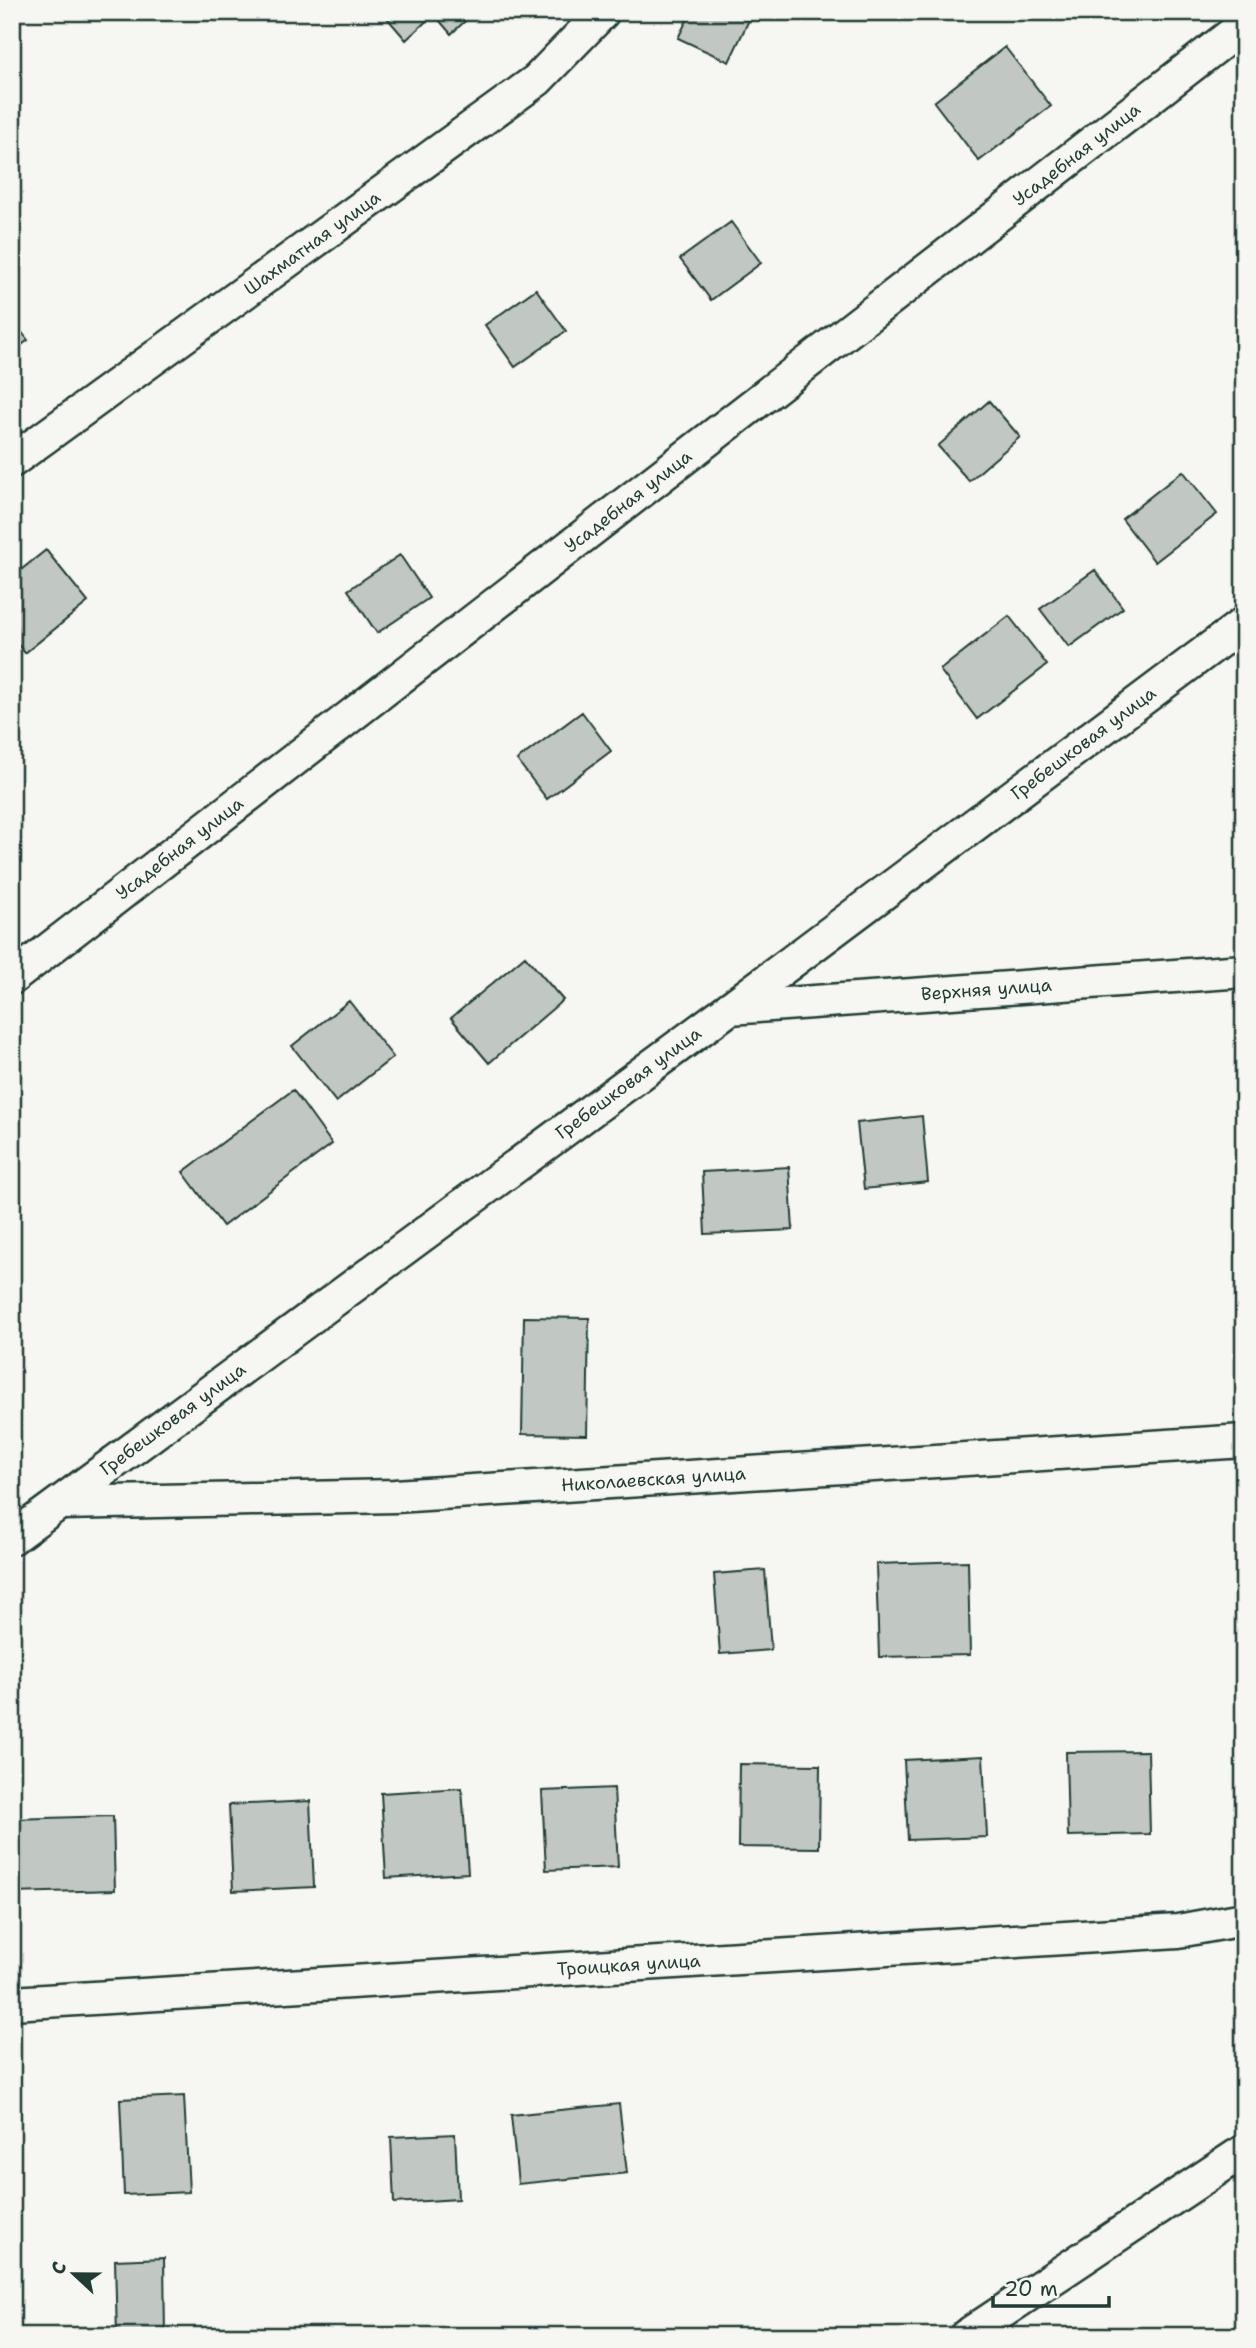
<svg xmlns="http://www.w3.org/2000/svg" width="1256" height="2348" viewBox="0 0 1256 2348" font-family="'Shantell Sans',sans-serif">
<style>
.building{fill:#c1c8c3;stroke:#1f3d34;stroke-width:2}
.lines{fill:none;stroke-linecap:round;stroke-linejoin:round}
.street-casing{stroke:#1f3d34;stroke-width:37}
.street{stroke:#f6f6f2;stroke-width:32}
.labels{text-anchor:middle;stroke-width:5;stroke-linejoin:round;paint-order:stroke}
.street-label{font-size:18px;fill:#1f3d34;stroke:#f6f6f2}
</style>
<rect width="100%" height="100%" fill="#f6f6f2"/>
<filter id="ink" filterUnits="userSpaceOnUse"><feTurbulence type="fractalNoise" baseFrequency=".0143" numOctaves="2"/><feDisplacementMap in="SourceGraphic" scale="14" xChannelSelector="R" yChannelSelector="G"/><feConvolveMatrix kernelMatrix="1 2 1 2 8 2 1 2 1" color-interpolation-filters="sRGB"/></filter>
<g filter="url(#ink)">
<path class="building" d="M382,12H475L451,34L434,14L406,40Z
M691,12H732L749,20L729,62L678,38Z
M1005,47L1051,106L979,161L934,102Z
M731,222L761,263L711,300L680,259Z
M536,289L566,331L515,367L485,325Z
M12,320L28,340L12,353Z
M989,401L1020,437L969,481L938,446Z
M1183,471L1217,514L1155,562L1122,519Z
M46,550L88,602L25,653L12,638V577Z
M400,555L429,598L377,633L348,590Z
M1095,570L1123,608L1069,647L1040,609Z
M1009,616L1047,665L977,719L940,670Z
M582,712L611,751L547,799L517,760Z
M525,956L563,1000L489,1063L451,1018Z
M349,1001L393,1057L336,1102L292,1046Z
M293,1090L332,1144L223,1226L183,1172Z
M922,1116L928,1182L864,1189L857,1123Z
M789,1167L793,1230L705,1234L702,1172Z
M524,1317L589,1318L587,1435L522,1434Z
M968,1561L970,1655L879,1657L876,1564Z
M765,1570L771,1650L720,1654L714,1574Z
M1148,1751L1150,1834L1068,1836L1066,1752Z
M1239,1751H1244V1817H1241Z
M983,1756L987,1837L908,1840L904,1760Z
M739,1764L820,1765L819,1848L738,1847Z
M462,1788L468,1873L386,1878L381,1793Z
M614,1788L618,1867L546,1870L542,1791Z
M310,1801L314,1887L233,1891L229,1805Z
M113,1816L115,1890L13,1893L12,1819Z
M184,2096L189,2192L124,2195L120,2099Z
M619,2104L627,2173L518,2184L511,2115Z
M455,2134L458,2199L394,2203L391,2137Z
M164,2258L165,2336H117L115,2260Z"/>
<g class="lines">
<defs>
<g id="street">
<path id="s1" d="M12,461L537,80L603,12"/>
<path id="s2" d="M12,978L1244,25"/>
<path id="s3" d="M730,1008L1244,971"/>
<path id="s4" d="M62,1503L395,1496L1244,1441"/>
<path id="s5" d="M12,1538L730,1008L1244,623"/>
<path id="s6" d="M12,2003L1178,1931L1244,1919"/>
<path d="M966,2336L1244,2151"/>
</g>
</defs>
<use href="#street" class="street-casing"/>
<use href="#street" class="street"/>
</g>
</g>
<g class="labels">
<g class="street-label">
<text dy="6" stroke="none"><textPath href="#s2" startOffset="1346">Усадебная улица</textPath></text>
<text dy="6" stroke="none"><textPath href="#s1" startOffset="371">Шахматная улица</textPath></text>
<text dy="6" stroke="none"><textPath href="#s2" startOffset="779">Усадебная улица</textPath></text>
<text dy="6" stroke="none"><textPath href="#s5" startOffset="1334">Гребешковая улица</textPath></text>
<text dy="6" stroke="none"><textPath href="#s2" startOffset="212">Усадебная улица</textPath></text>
<text dy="6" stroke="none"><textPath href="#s3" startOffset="257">Верхняя улица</textPath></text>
<text dy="6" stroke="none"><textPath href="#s5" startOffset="766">Гребешковая улица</textPath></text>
<text dy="6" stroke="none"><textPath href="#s5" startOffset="200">Гребешковая улица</textPath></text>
<text dy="6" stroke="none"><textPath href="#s4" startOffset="592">Николаевская улица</textPath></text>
<text dy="6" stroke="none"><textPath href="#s6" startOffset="618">Троицкая улица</textPath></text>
</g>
</g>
<rect width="1256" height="2348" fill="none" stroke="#f6f6f2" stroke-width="42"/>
<rect x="21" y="21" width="1214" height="2306" fill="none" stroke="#1f3d34" stroke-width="2.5" filter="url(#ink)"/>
<g transform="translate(74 2274) rotate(292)" stroke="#f6f6f2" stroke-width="5" paint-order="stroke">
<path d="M0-5L12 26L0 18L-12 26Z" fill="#1f3d34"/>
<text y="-10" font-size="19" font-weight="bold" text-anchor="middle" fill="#1f3d34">С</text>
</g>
<path d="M993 2296v10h116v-10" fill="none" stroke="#1f3d34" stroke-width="3.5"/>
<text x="1004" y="2296" font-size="21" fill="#1f3d34" stroke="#f6f6f2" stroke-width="5" paint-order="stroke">20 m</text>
</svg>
